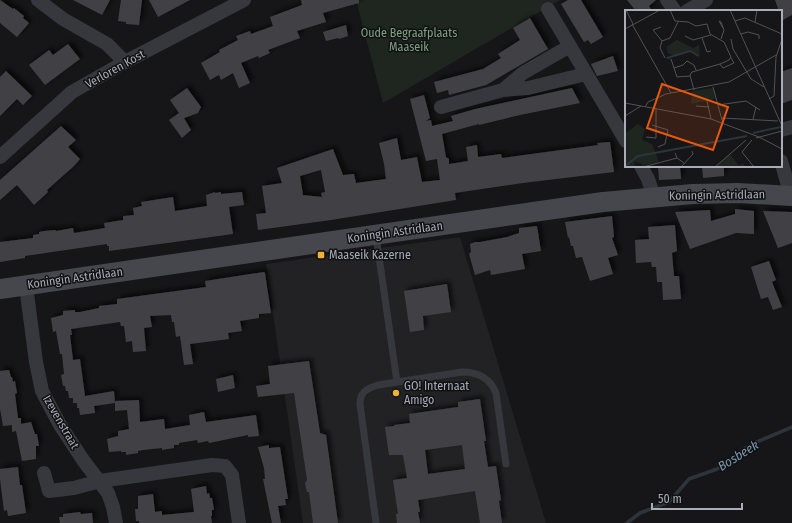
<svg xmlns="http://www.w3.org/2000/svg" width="792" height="523" viewBox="0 0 792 523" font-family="'Fira Sans Condensed',sans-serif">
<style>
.built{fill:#222225}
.green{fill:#1e261f}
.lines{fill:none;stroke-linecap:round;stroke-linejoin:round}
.stream{stroke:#2c353c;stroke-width:3.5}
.building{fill:#404145;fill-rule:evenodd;filter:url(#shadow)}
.service{stroke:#37383d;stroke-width:7}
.minor{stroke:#37383d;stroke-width:14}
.secondary{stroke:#45474d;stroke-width:20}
.poi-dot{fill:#f2b134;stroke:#111113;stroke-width:1.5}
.labels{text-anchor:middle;stroke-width:3;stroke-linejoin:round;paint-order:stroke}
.park-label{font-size:12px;fill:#7fa381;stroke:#111113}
.street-label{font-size:12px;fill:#a8adb8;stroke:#111113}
.poi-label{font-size:12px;fill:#a8adb8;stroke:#111113;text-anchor:start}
.water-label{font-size:13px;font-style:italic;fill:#7f9bb3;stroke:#111113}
.inset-river{fill:none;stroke:#2c353c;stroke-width:2}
.inset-road{fill:none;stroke:#505258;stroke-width:1}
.view{fill:#e8590c;fill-opacity:0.15;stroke:#e8590c;stroke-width:2}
.inset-edge{fill:none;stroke:#a8adb8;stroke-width:2}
</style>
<defs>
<filter id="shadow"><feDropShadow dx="3.5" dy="-3.5" stdDeviation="2" flood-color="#0009"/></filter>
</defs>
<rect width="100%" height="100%" fill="#161618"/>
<path class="built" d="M460,237L546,523H303L266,264Z"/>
<path class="green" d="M356,0H560L383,103Z"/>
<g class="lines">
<path class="stream" d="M627,523L640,513L669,502L689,479L717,469L732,460L744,449L752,444L792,427"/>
</g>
<path class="building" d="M0,0L13,9L14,8L24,16L23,18L29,23L17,37L0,23Z
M73,0H110L102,15Z
M121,0H142L139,25L126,24V22L118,21Z
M149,0H190L158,17Z
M301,0H359V3L323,13L326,22L297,31L300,38L268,50L270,53L259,58L258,56L241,63L250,83L239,88L233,73L221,80L219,75L210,80L201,63L220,52L219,50L238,40L236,36L250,31L251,34L273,26L270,17L302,5Z
M568,0H581L603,37L591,44L588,40L584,42L561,4Z
M627,0H656L649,6L652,11H636Z
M775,0H792V15L783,20L781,16V11H779Z
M530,18L548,49L486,85L449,95L448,90L437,93L434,82L483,69L501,58L498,54L520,40L513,28Z
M346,25L348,36L339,39L338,38L326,41L323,32Z
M68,44L80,59L45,85L29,65L49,50L53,55Z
M613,56L618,71L597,76L591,64Z
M792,68V100L781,104V72Z
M6,71L32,96L23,105L17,99L0,116V77Z
M187,88L201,107L198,113L184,118L191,130L182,138L169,120L179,113L170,100Z
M572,88L580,103L520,115L479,125V124L442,134L446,157L449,159V164L468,161L466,147L477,145L478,157L501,154L502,158L598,145L597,143L610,142L614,172L523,183L455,193L456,200L331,220L258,230L256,214L266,213L262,186L282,183L277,168L333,149L343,175L354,174L356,183L386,179L384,164L379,143L397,138L401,160L417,157L422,182L440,180L437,159L426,161L410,99L424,95L430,118L426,121L431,120L432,126L453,121L451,116L475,109ZM321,170L325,192L321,193L322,197L303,195L300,176Z
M61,126L76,140L68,147L80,159L74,166L47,190L48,192L34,205L17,185L0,200V180Z
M658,166H680L681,179L659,180Z
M702,166H724V176L703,178Z
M215,192V193L221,192V194L242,192L244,205L229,207L233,234L109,251V246H107V244L25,256V258L0,262V242L33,238V235L39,234V232L44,231L55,230L56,231L73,228L74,233L105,228L104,223L123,220V216L134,215L133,208L142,206L141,202L173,197L175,211L207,206L206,195Z
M735,209L754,211V234L736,233L690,249L675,212L710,210L711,221L735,214Z
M763,211L792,212V243L778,248Z
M612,216L614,237L612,238L618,255L608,258L613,274L590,281L582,257L576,258L573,246H571L569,237L568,238L565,222Z
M675,225L677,251L672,253L674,276H679L681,299L663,300L662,282H657L656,267H652L651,262L636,263L635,240L649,239L648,227Z
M537,226L541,251L522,254L525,269L491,275L490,270L475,275L469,254L471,252L470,244L475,242H480L507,237L519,233V228Z
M769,261L776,280L772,282L782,307L773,310L768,297L761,299L751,267Z
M264,272L265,273L271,313L259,314V318L240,321L242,331L228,333L229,339L190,344L193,364L184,365L180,336L176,337L174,322H172L171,315L150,316L152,327L144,328L146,351L133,352L132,341L126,342L124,326H121L120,322L71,329L72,335H70L73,360L80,359L85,396L114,391L115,403V401L139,400L140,422L164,419L165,429L190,425L189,415L204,412L206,422L256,415L259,436L248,437V435L209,443L208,441L198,443L197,440L179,443V445H174V448L162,450V448L143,450L138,451V453L126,455V452H121V451L109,452L107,439L118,436V431L129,429L127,410L115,411V403L94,406L95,413L80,415L79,408H77V403H73V398H69L68,391H66L65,386H63L61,375L64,374L62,354H60L56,331L53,332L51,318L63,315V311L75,310V312H80L99,308V306L117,304V299L206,287L205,281Z
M447,284L451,312L423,316L424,330L410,332L404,291Z
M309,361L320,433L326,435L338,523H313L309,492H307L305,483L307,480L294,393L258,397L256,386L270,384L268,366Z
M9,370L11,377H12L13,382L15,381L17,393L15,394L18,418H21V424L31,422L35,434H37L39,446H36V459L22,461L16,431L12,432V425L3,426L0,409V371Z
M233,375L235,388L218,392L216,379Z
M480,399L486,441H484L488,467L496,466L501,500L499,501L502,523H480L475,491L418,500L420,512H418L420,523H397L396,514H398L393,480L407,478L403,455H389L385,427L394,426V425L410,423L409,414L458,407V402ZM462,445L465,469L428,474L425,450Z
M269,445V448L280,447L288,499H285L286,505L278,506L281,523H272L263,479H265L264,468L258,447Z
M18,467L20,485H22L26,513L8,516L7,510L4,511L0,479V469Z
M206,486L207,494L209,493L210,498H212L214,510H212V516H211L212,523H139V521H136L135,509H138V496L153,494L155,512L162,511V515L194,512L191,489Z
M80,512L81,514L92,513L93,523H60L59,517H63V514Z"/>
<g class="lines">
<path class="service" d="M376,236L397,382
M376,523L360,404C360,392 366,389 378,385L462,372C478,372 490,378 496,393L506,464"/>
<path class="minor" d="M38,0L63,19L107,44L125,62
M667,0L675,11
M548,9L626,141
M687,11L706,0
M503,90L523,73L570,46
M441,107L503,90L528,88L586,74
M781,130L792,127
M0,157L72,92L125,62L244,0
M781,161L791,196
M641,166L648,179L654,197
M26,286L36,362L42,391L60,425L83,460L108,493L113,507L116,523
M44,473L49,491L74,488L100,481L212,465L225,466L232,475L239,523"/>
<path class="secondary" d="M0,289L603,202L693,194L738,193L792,196"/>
</g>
<g class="poi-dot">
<rect x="317" y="251" width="8" height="8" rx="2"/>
<circle cx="396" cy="393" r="4"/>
</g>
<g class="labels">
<g class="park-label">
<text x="409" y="37">Oude Begraafplaats<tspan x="409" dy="14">Maaseik</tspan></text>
</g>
<g class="street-label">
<text transform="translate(115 69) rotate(-29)" y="4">Verloren Kost</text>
<text transform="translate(717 195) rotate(-1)" y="4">Koningin Astridlaan</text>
<text transform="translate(395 232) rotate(-8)" y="4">Koningin Astridlaan</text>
<text transform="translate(75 278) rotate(-8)" y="4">Koningin Astridlaan</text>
<text transform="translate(61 422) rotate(60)" y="4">Izevenstraat</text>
</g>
<g class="poi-label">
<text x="329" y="259">Maaseik Kazerne</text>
<text x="404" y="390">GO! Internaat<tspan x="404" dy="14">Amigo</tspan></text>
</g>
<g class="water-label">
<text transform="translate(738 455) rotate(-32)" y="5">Bosbeek</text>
</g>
</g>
<g transform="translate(625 10)">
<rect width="157" height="157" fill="#161618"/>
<path d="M52,30L68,38L74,35L75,45L66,41L49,46L43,43L41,37ZM88,78L90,89L66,94L67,81ZM13,114L20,119L17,130L27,134L34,152L17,156L16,153L9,152L10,157H0V119L2,122ZM105,144L114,156L117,153L121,157H91Z" fill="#1e261f"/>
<path class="inset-river" d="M42,48L65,41L74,46M128,123L156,117M0,156L13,146L122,126"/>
<path class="inset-road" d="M1,0L8,14M45,0L50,11L63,12L71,16L82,14L85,24L99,32L106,47L104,50L95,54L67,62L65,65L69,80M105,0L157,116M110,11L120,8L157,24M130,12L132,0M7,14L46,83M36,17L28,20L37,31L45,28L53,12M0,19L35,0M116,24L123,22L134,25V29M60,26L68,30L86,25M77,28L82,42L86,41M96,29L99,20L96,12L94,11L98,18M106,29L108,39L126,69L139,77M37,31L35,38L40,48M46,49L52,67L65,66M95,54L98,58L109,53L106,48M49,58L58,55L62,51L69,55L71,60M88,77L97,110M144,89L149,86L151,47L157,29M82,91L86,109M0,93L86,109L134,127M93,95L121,91L135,100M71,96L84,97M20,97L23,92L41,84L104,72L151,45M0,106L16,96M97,108L153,111M128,109L131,97M27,115L43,120L40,134L33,137M21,127L31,128V99M134,127L157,139M131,128L157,121M127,130L117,142L129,157M50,143L52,148L59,153M18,157L52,148M56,157L68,144L67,141M90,157L121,130"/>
<path class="view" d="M37,74L103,97L88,140L22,118Z"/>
<rect width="157" height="157" class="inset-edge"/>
</g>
<path d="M652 503v6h90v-6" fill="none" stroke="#a8adb8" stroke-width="2"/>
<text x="658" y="503" font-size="12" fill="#a8adb8" stroke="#111113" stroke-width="3" paint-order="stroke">50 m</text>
</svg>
